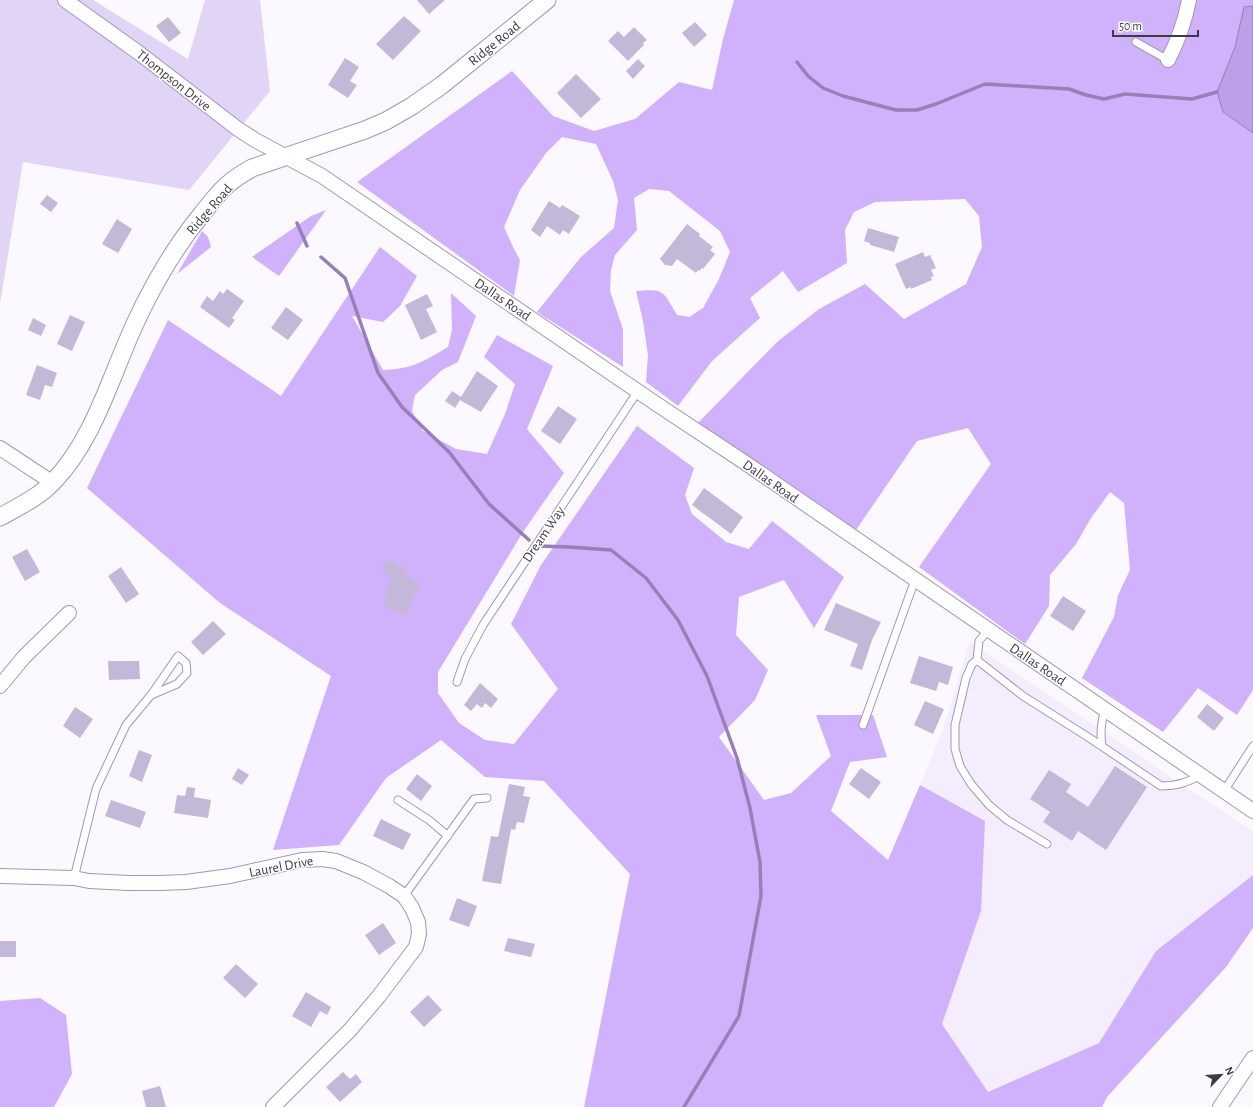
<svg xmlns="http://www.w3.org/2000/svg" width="1253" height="1107" viewBox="0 0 1253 1107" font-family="'Alegreya Sans',sans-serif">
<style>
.built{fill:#f3edfd}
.green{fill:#e1d4f7}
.forest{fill:#cfb2fb}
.water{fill:#bc9fe7;stroke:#9680b7}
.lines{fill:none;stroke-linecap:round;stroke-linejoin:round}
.stream{stroke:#9680b7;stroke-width:3.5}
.building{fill:#c4b8d8}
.service-casing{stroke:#a297b5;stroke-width:9}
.minor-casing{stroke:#a297b5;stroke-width:16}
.tertiary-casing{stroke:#a297b5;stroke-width:19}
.service{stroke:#fff;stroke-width:7}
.minor{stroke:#fff;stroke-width:14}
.tertiary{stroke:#fff;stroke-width:17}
.labels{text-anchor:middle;stroke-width:3;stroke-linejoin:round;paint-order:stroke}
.street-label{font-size:14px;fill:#3e3946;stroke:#fff}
</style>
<rect width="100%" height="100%" fill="#fbf8ff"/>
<path class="built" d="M970,641L1013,671L1132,750L1187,788L1253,831V875L1156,951L1099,1043L988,1093L942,1024L981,911L985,821L920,785L943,729Z"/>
<path class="green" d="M0,0H93L188,59L205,0H260L270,91L189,190L23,162L0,304Z"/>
<path class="forest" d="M734,0H1253V690L1237,715L1198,688L1163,732L1082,678L1114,617L1118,595L1130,570L1124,503L1110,492L1091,518L1076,544L1050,575L1049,606L1025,644L919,567L991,464L968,428L917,441L856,530L698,423L777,342L819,309L865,284L904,319L966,284L982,247L979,216L965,199L875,202L854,212L845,230L847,263L798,292L783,271L750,298L760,318L712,361L678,406L646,382L648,355L643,321L636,291C665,289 662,290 677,315L689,317L703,308L719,279L730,252L720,231L669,191L649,189L634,198L637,230L615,255L611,270L610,291L623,329V367L537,312L581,257L614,228L618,200L613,181L596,144L562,137L546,153L520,190L504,227L513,247L520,260L514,296L357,182L512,71L553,116L594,131L635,119L679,82L712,90L723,39Z
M326,210L279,276L252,257L311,216Z
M202,231L208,237L211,247L177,274Z
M380,247L417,276L400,306L383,322L352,316L383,370C412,369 423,362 448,347L452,330L451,293L476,316L458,362L442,370L415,395L412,411L423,431L456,449L487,454L505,414L515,384L484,357L497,335L553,366L527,429L564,473L523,532L438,672V693L459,723L485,740L514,744L558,689L511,624L541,565L637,426L694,468L685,495L692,514L726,542L749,549L772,521L844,577L814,628L784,580L739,597L736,635L768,670L755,700L719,737L764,800L791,793L831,756L816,715H873L887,757L850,762L831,811L888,860L920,785L985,821L981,911L942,1024L988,1092L1099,1043L1156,951L1253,875V928L1226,967L1107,1097L1102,1107H584L630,874L544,781L485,777L441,740L386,778L339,845L273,850L331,676L220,603L87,488L168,320L281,396Z
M40,998L66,1015L72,1074L54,1107H1L0,1106V1001Z"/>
<path class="water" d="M1253,6V133L1223,112L1217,92L1235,47L1244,7Z"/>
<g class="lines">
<path class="stream" d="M797,62L808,76L823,88L843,96L896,110H917L936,104L985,84L1069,89L1086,95L1104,99L1125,94L1192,99L1217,92
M297,223L307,246
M321,257L345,278L378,373L402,407L449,452L489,504L529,540
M539,546L569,547L611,550L646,578L678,620L707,676L737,758L750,808L760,862L761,896L739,1016L684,1107"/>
</g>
<path class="building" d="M417,0H445L429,14Z
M404,16L421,31L393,60L376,44Z
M168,17L181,33L169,42L156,26Z
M695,22L707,35L694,47L682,33Z
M634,27L647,40L643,43L644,45L628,61L608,41L618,31L624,37Z
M345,58L359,67L350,81L357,85L348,98L328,85Z
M638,59L645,66L633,79L626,71Z
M576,74L601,99L581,118L557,93Z
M47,195L58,203L51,212L40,204Z
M549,201L560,208L562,205L580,216L569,234L563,230L560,235L547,226L540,237L531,230Z
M117,219L132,229L118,253L102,244Z
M687,224L700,234L699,236L713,247L710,250L715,254L703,269L702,268L699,271L698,270L696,273L677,259L672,266L665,265L660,259Z
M868,228L899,237L894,252L870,245V243L864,241Z
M923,252L925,257L930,255L936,268L931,270L934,276L931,277L932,280L911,289V287L906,289L895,264Z
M227,289L244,301L232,318L235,320L229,328L200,307L207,296L213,301L220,291L223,294Z
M427,294L433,306L426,309L437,332L421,340L405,305Z
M286,307L303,320L288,340L271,328Z
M70,315L85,322L72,351L57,344Z
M33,318L46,325L41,336L28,330Z
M37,365L57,373L52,387L45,385L40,400L26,395Z
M477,371L498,386L481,412L460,400L455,408L445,401L452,391L461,397Z
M558,406L577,419L560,444L541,431Z
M704,488L743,517L731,534L692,505Z
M27,549L40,572L25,581L12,557Z
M387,561L392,564L393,562L404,569L403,571L408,574L407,576L421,585L408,606L409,607L404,616L399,613L398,614L383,603L388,596L384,594L393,578L386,574V572L382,569Z
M121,567L139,594L126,603L108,576Z
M1063,596L1086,611L1073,631L1050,616Z
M836,603L881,622L872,640L862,670L850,666L858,644L824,630Z
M213,621L226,634L203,655L191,642Z
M919,656L953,667L948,685L939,682L936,691L910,683Z
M108,661H139L140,679L109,680Z
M480,683L498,699L491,708L485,703L482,708L477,704L471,711L464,705Z
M925,701L944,709L933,734L914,725Z
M1207,704L1224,718L1214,731L1197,717Z
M75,707L93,719L80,738L63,726Z
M139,750L152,755L142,782L129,776Z
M1115,766L1147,787L1106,850L1078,831L1072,841L1043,822L1050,812L1030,799L1049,770L1071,784L1066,792L1088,807Z
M238,768L249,775L242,785L232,779Z
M861,768L881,782L869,799L849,784Z
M417,774L432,786L421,801L406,789Z
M509,784L525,787L523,796L530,797L524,823L517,822L515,830L511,829L501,884L482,881L491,836L498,837Z
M187,787L195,788L194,797L211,800L208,818L174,813L177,795L185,796Z
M111,800L146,812L140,828L105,816Z
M381,819L411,834L403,850L373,836Z
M457,898L477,906L469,927L449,920Z
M383,923L396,943L379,955L365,935Z
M508,938L535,944L531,957L504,951Z
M0,941H16V957H0Z
M236,964L258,984L245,998L223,978Z
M306,992L331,1007L327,1015L320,1011L311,1027L292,1016Z
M428,995L442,1010L424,1027L410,1012Z
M343,1072L350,1079L356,1074L362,1082L340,1102L326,1087Z
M160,1086L166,1107H146L142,1091Z"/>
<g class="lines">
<defs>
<path id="service" d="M1136,42L1168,60
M988,630L979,641L977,660L1023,696L1088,737L1161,786C1178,786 1187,782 1202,775
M977,660L972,664L966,678L955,725V749L960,766L971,784L989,805L1007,820L1047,844
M457,682L465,659L483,625L638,391
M863,725L907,602L915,580
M1102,746C1100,733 1101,722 1105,710
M1224,791L1253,746
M398,800L429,820L448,836
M74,878L96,789L126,725L151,695L178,656L186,663L187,673L177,684L151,695
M404,896L474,799L487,798"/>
<path id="minor" d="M65,0L139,53L238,129L255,140L322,176L655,403L744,462L1253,811
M1168,60C1178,41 1185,21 1189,0
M0,448L53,483
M0,686L24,657L69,613
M0,876L74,878L89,881L129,883H160L186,882L230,876L302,860L322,859L336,861L363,872L389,886L404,896L412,908L418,922L419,934L416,947L379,996L350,1030L273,1107
M1220,1107L1253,1058"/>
<path id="tertiary" d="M0,517C18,507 39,497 53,482C87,447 104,398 122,354C142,304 167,257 201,215C209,205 217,194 227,185C235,178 243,173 252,168L365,130L386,121L412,106L442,85L547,0"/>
</defs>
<use href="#service" class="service-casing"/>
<use href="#minor" class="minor-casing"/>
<use href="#tertiary" class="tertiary-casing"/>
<use href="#service" class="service"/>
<use href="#minor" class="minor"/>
<use href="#tertiary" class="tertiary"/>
</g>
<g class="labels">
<g class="street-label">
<text transform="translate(494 43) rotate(-39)" y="5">Ridge Road</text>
<text transform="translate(174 80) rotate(38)" y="5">Thompson Drive</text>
<text transform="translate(209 209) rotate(-49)" y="5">Ridge Road</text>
<text transform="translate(503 299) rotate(34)" y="5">Dallas Road</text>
<text transform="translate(771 481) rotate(35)" y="5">Dallas Road</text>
<text transform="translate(543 534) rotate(-56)" y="5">Dream Way</text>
<text transform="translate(1038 664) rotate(34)" y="5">Dallas Road</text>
<text transform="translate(281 866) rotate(-11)" y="5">Laurel Drive</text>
</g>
</g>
<g transform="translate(1221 1075) rotate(65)" stroke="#ffffff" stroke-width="3" paint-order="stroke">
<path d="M0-3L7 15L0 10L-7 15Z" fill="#3e3946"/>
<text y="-6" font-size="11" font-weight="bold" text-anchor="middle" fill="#3e3946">N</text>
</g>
<path d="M1113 30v6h85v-6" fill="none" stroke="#3e3946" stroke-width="2"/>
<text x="1119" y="30" font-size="12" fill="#3e3946" stroke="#ffffff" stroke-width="3" paint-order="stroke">50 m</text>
</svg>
